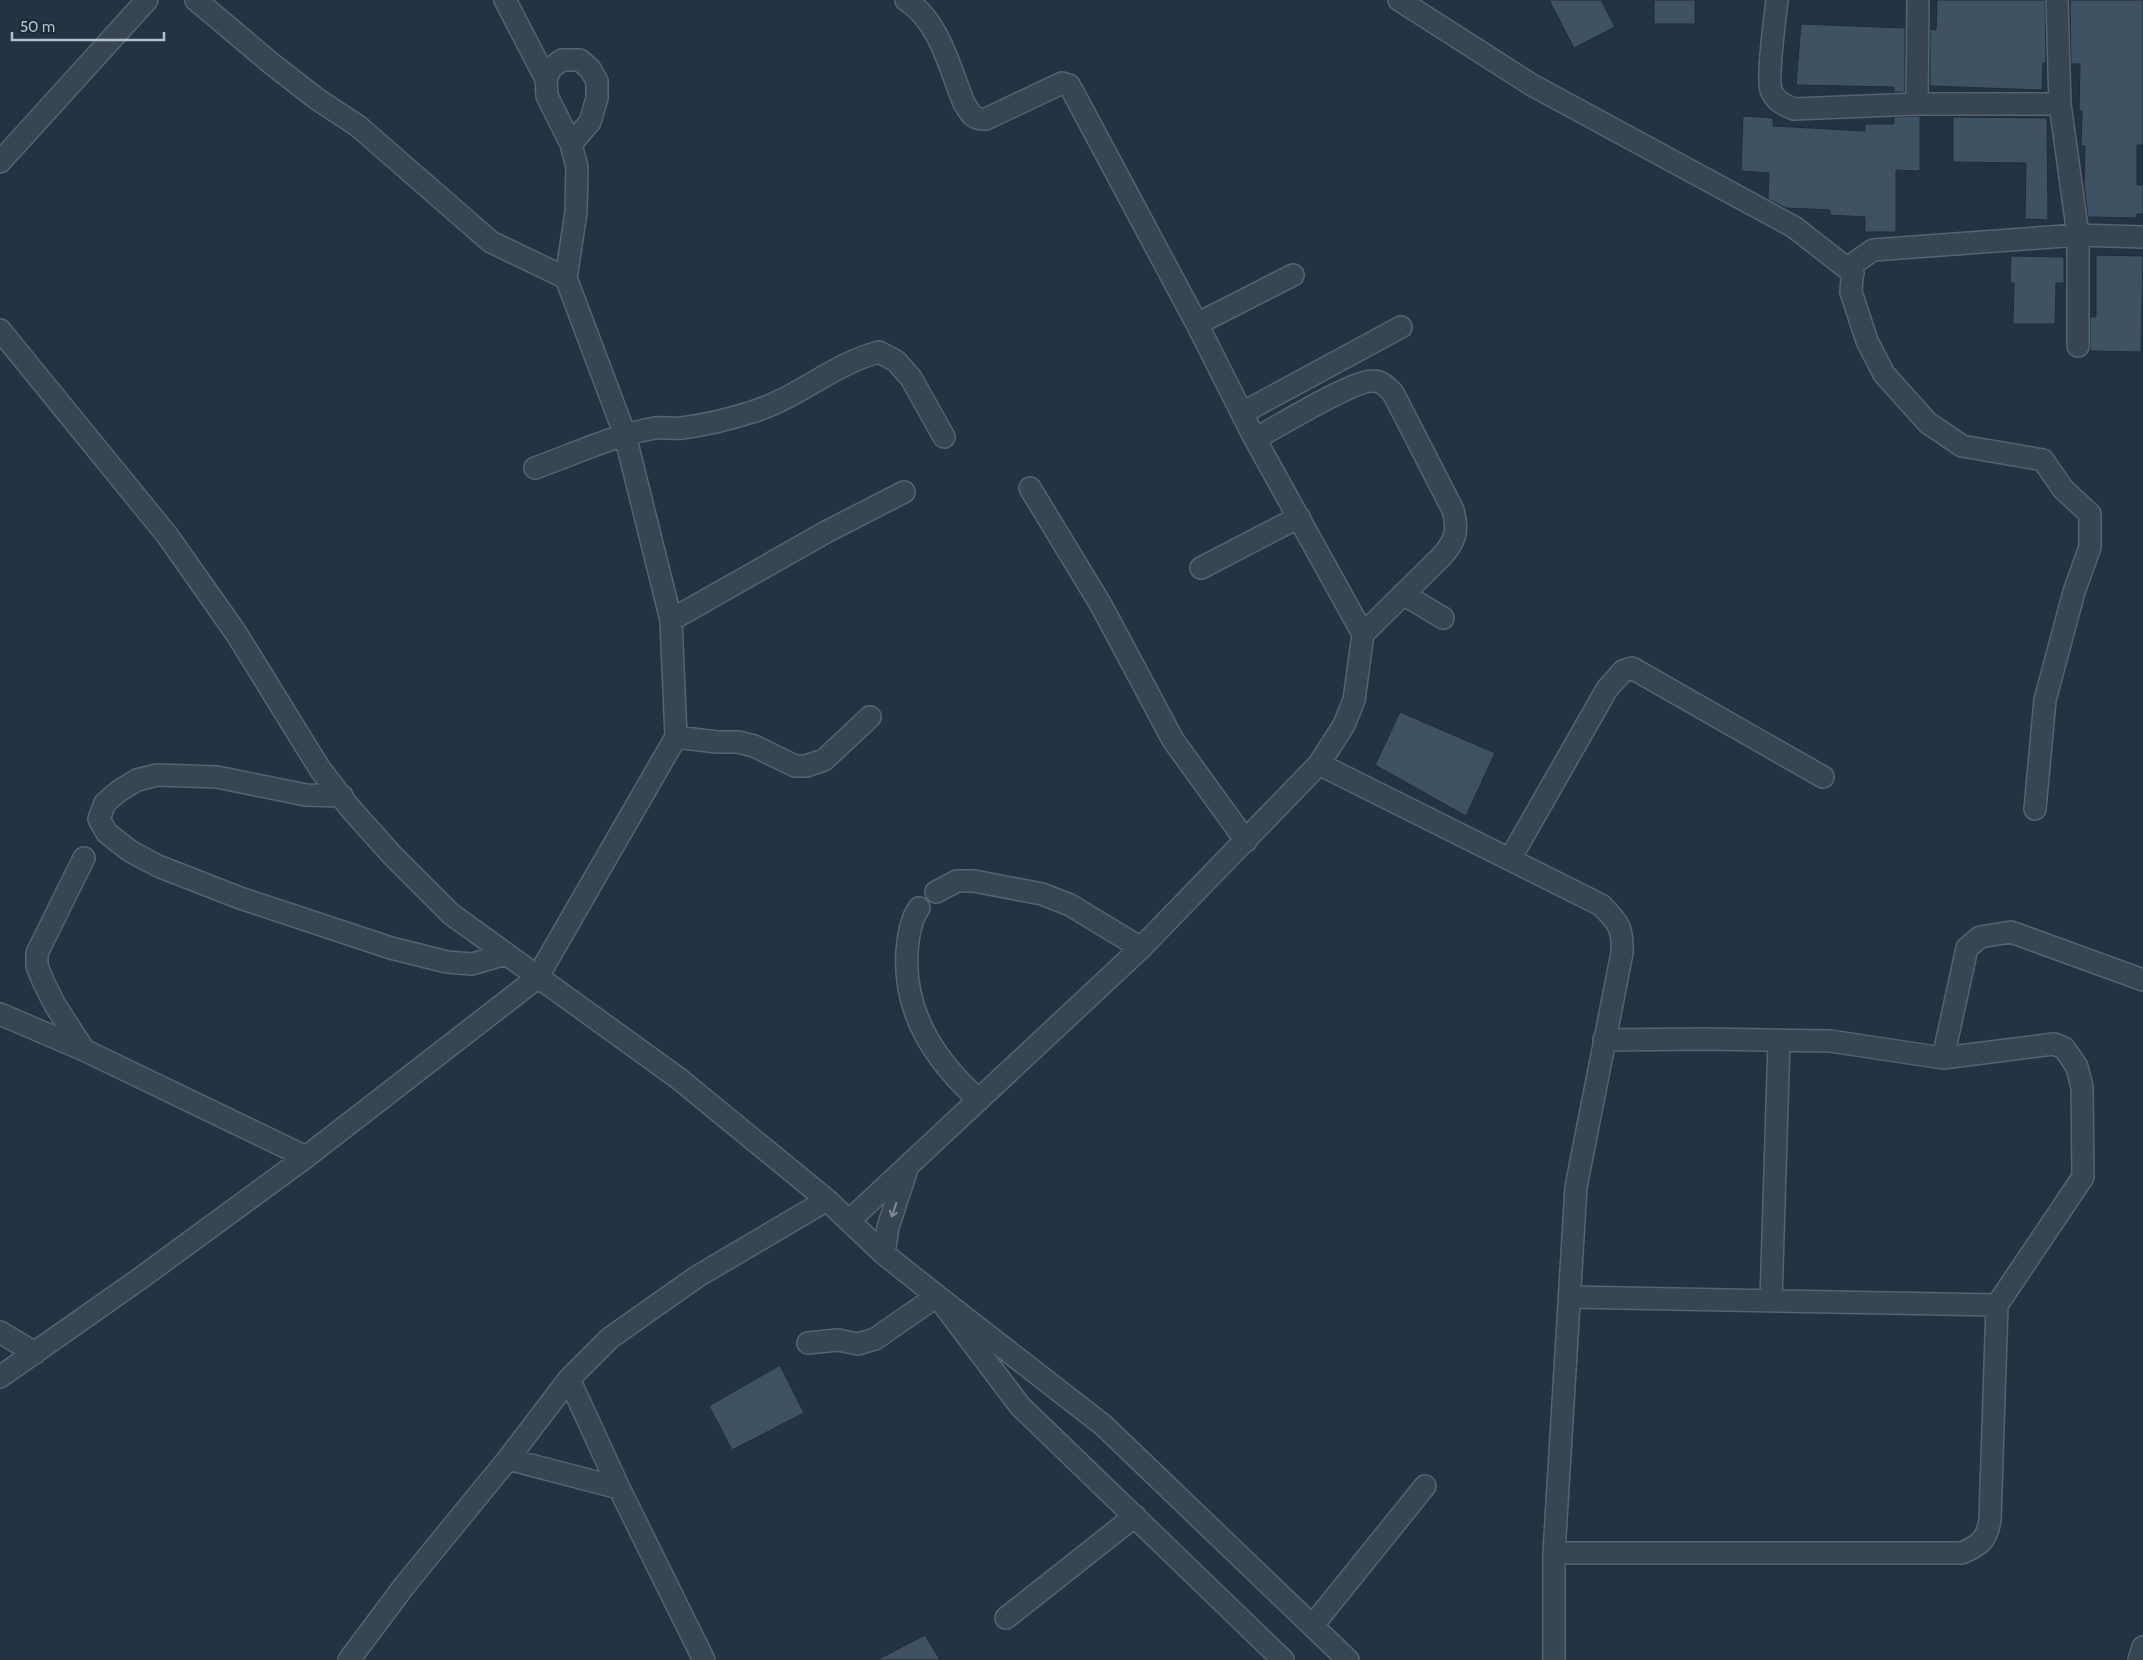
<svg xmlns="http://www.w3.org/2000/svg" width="2143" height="1660" viewBox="0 0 2143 1660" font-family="Cabin,sans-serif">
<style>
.building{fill:#3f5263;stroke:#1f2c3a}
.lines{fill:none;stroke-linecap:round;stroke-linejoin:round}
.minor-casing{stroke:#566370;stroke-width:24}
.minor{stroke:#384553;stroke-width:21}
.oneway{stroke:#7d8996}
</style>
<rect width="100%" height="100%" fill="#243344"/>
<path class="building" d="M1549,0H1601L1615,27L1574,48Z
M1654,0H1695V24H1654Z
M1937,0H2045L2046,63H2043L2042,90L1930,86V29L1936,30Z
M2070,0H2143V145H2137V185H2143V214H2137V218L2088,217L2084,185L2085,146H2081L2082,111H2079L2080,64H2071Z
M1801,24L1905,28V92H1894V87L1796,85Z
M1743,116L1773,118V126L1865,131V124H1894V117L1920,116V171L1896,170V232H1865V217L1830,215V210L1786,208L1768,199L1769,173L1741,171Z
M1953,117L2047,118L2048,220L2025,219L2026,163L1953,162Z
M2096,255L2143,256L2141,352L2090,351V317H2096Z
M2011,256L2064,257V283H2056L2055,324H2013L2014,283H2010Z
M1400,712L1495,753L1466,816L1375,765Z
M780,1365L804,1413L732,1450L709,1406Z
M925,1635L940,1660H877Z"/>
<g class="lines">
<defs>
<path id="minor" d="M196,0L272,64L317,99L358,126L491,242L566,278
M505,0L546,79
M906,0C940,22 949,67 964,103C970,113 973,120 986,119L1062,83L1069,85L1073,92L1197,324L1255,439L1363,634L1354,700L1344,725L1319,764
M1399,0L1532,85L1794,227L1853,273
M1777,0C1775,18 1767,76 1771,90C1775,101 1784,105 1794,109L1917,104H2060
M2057,0L2060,104L2078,235V346
M1917,104L1918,0
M0,162L147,0
M1197,324L1293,275
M0,330L167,535L236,633L320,769L350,808L393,856L451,914L678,1078L827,1200L884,1254L937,1296L1020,1406L1283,1660
M1242,413L1401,327
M1255,439C1277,427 1353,380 1373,381C1382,381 1387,387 1393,393L1453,510C1459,531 1455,542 1441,557L1363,634
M535,468C574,454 614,435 655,428C664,427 673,429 682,428C705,425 730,419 752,412C798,398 833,364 879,352L896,361L911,378L944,437
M1030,488L1101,605L1173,740L1246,841
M1201,568L1299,517
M1403,594L1443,618
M671,620L826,532L904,492
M676,737L717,742H738L754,746L795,766H806L824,760L870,717
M342,796L306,795L217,777L157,775L137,780L119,791L105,803L99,819L107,833L130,851L158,866L240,898L391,948L447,962L472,964L506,954
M2035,809L2045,700L2074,592L2090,547V514L2063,489L2043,460L1962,446L1928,423L1884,374L1867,341L1851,292L1853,264L1873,250L2078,235L2143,237
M84,858L37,953V966L43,981L55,1005L84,1050L306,1157
M1510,859L1607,689L1623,671L1632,668L1823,777
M936,892L957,881H974L1042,894L1070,905L1141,948
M919,908C910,920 908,938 907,952C903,1013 935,1061 979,1100
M0,1014L84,1050
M1943,1058L1967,948L1980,937L2011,932L2143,980
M850,1220L1141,948L1319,764L1601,905C1619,923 1623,928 1622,953L1576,1187L1554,1553V1660
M884,1254L888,1227L907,1169
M1570,1297L1997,1305L2083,1177L2082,1087L2077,1067L2071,1058L2064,1048L2054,1044L1943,1058L1830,1041L1706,1039L1604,1040
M1771,1301L1779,1041
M0,1332L35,1353
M808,1343L838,1340L858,1344L875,1339L937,1296L1103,1425L1348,1660
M0,1377L138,1280L306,1157L537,978L676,737L671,620L625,435L566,278L576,212L577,167L571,144L547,96L546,79L551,68L562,60H580L590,69L597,81V98L590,122L571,144
M569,1379L619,1488L704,1660
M508,1459L619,1488
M1554,1553H1962C1980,1545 1987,1540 1990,1520L1997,1305
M1006,1618L1135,1516
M1313,1625L1425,1486
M349,1660L405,1585L508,1459L569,1379L610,1338L698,1276L827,1200
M2139,1660L2143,1647"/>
</defs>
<use href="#minor" class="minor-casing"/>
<use href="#minor" class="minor"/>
</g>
<defs><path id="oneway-shaft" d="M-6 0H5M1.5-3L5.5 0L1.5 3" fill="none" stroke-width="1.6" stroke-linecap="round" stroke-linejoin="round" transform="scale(1.25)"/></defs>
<use class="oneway" href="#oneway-shaft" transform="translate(894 1210) rotate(108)"/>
<path d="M12 32v8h152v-8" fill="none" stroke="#b5c0cd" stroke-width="2.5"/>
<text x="20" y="32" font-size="15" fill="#b5c0cd" stroke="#1d2a38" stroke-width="4" paint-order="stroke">50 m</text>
</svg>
